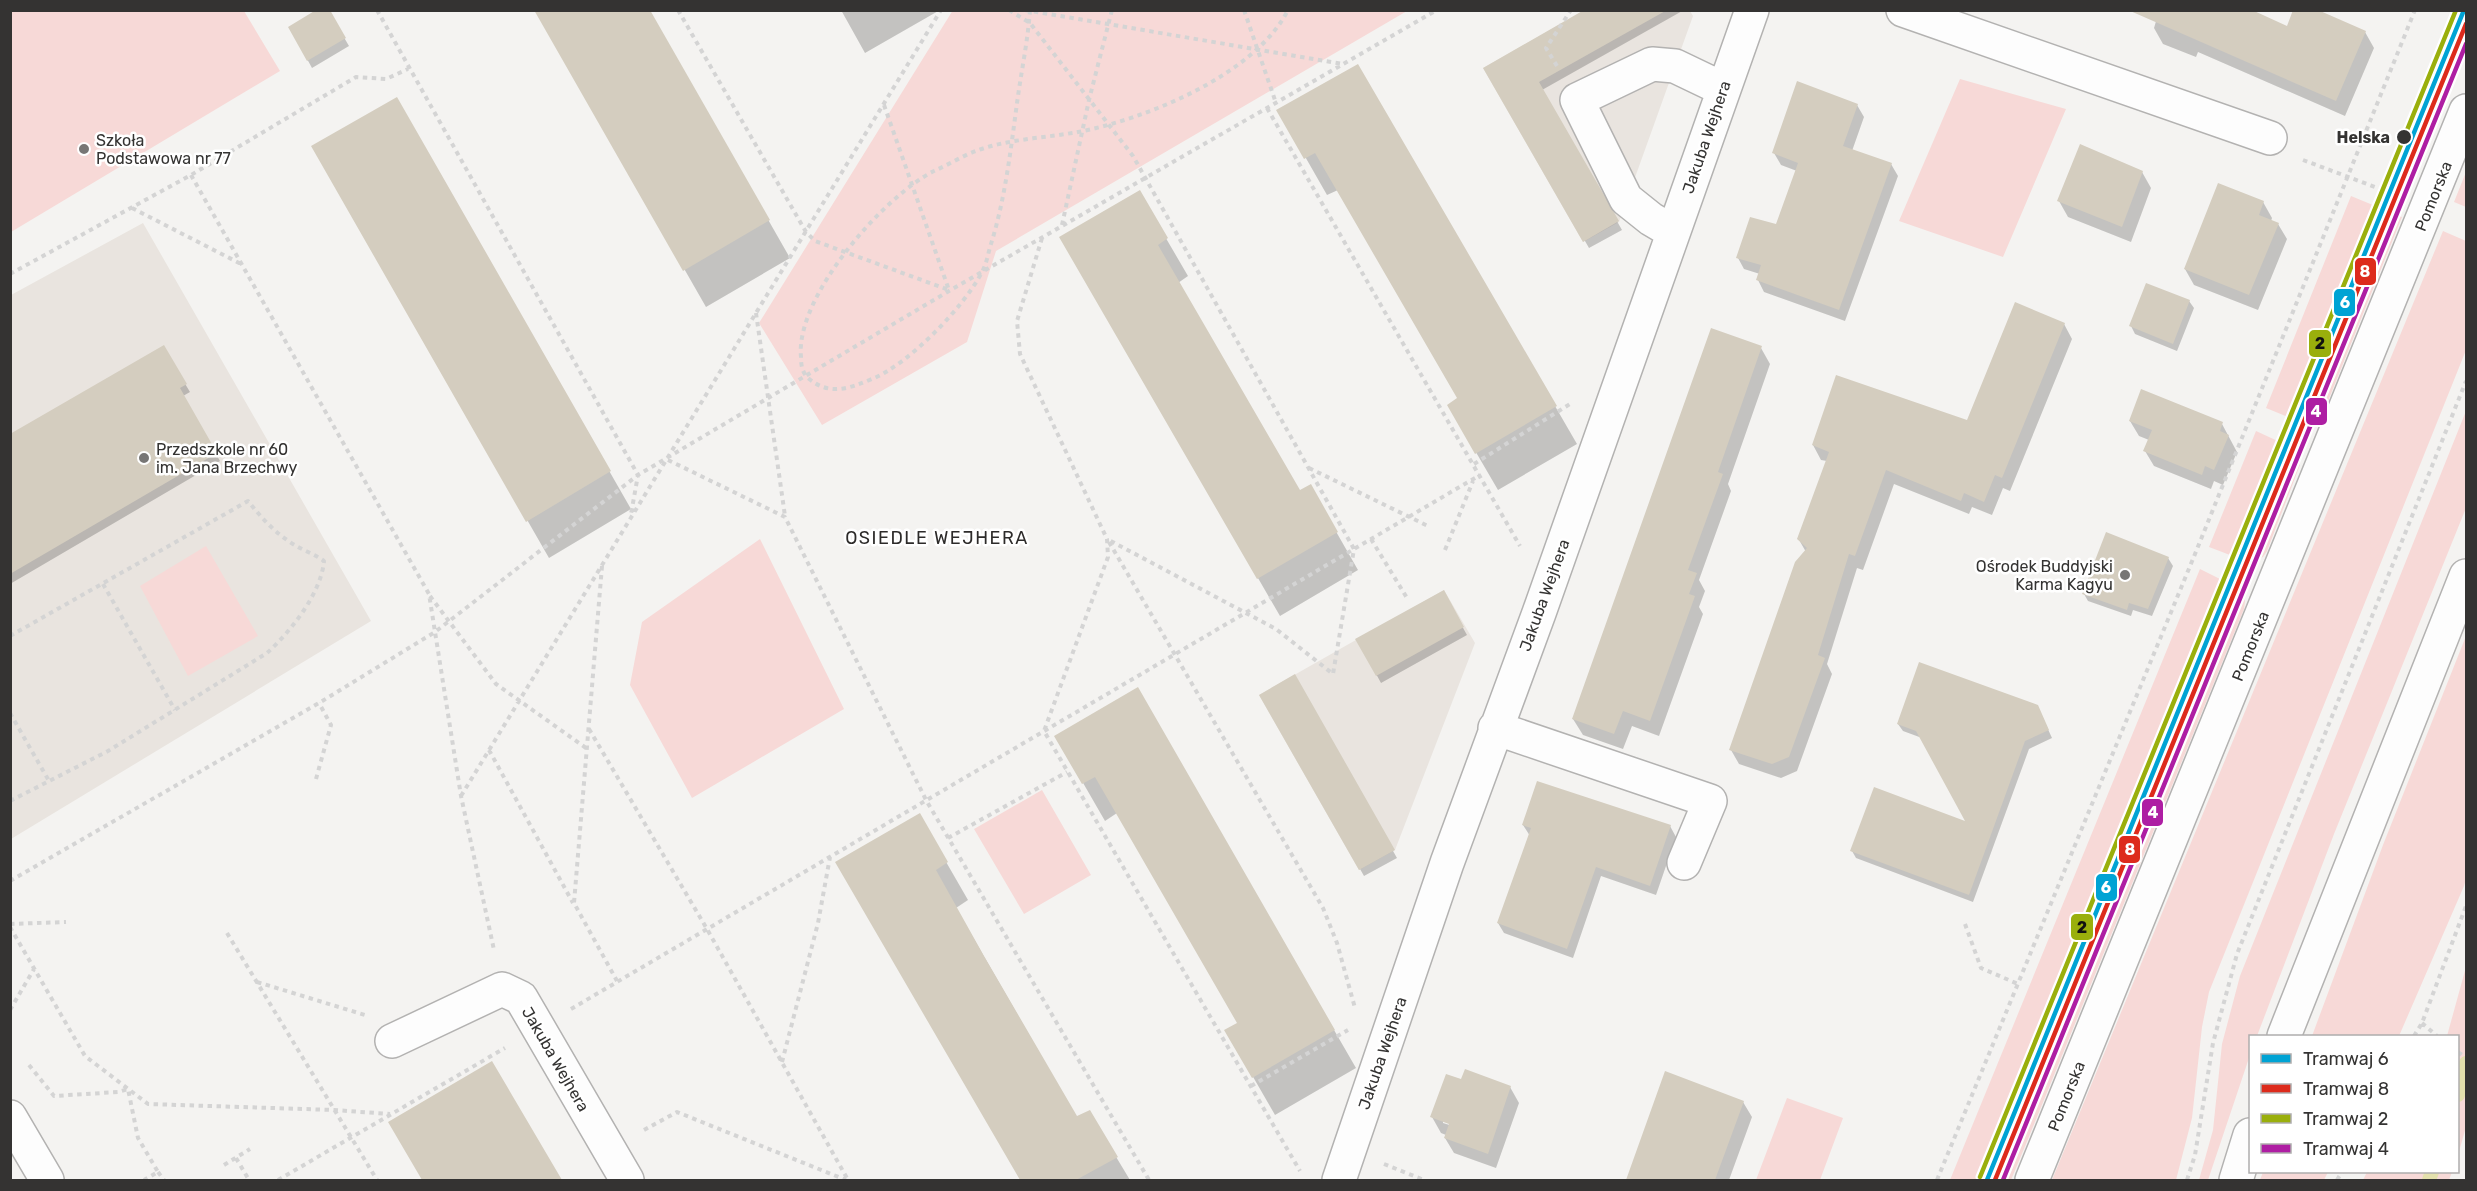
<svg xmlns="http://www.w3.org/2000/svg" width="2477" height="1191" viewBox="0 0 2477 1191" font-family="Rubik,sans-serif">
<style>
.built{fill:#e9e4df}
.green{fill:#f7d9d7}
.shadow{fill:#0003;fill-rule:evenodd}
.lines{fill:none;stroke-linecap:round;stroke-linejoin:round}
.stream{stroke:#e3e0ac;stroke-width:14}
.building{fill:#d4cdbf}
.minor-casing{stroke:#b3b2b1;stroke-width:36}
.path{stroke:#d4d4d4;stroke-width:4;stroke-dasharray:4.5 4.5;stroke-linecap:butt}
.minor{stroke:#fdfdfd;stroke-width:33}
.tram-1-casing{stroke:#fff;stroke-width:9}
.tram-2-casing{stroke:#fff;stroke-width:9}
.tram-3-casing{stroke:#fff;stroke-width:9}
.tram-4-casing{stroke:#fff;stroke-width:9}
.tram-1{stroke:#00a3d4;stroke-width:4.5}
.tram-2{stroke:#dd2b1c;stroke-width:4.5}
.tram-3{stroke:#9aaf0c;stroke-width:4.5}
.tram-4{stroke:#ae1ea3;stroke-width:4.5}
.stop-dot{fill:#343332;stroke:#fff;stroke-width:2}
.poi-dot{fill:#777675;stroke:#fff;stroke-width:2}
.labels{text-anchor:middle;stroke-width:5;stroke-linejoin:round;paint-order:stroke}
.street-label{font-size:16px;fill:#343332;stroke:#fff}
.stop-label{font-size:16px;font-weight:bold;fill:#343332;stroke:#fff;text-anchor:end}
.poi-label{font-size:16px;fill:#343332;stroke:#fff;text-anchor:start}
.neighbourhood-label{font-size:18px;letter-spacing:1.5px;fill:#2d2b2a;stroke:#fff}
.line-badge{stroke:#fff;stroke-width:2}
.badge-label{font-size:16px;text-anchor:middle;font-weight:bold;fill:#fff}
.pale-badge-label{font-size:16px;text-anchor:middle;font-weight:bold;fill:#111}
</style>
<rect width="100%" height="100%" fill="#f4f3f1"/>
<path class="built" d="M1584,11H1690L1693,16L1619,222L1583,242L1483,68Z
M143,223L371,621L11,839V295Z
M1444,590L1475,643L1395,850L1359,870L1259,695Z"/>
<path class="green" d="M953,10H1407V11L996,251L967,342L822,425L759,323Z
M10,11H244L280,71L11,232Z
M1960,79L2066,109L2003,257L1899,221Z
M2466,172V207L2454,202Z
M2351,196L2402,217L2324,411L2313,422H2300L2266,408Z
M2443,231L2466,241V350L2209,992L2202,1027L2192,1118L2176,1180H2052Z
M2466,411V508L2334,834L2257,1036H2250V1055L2208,1180H2199L2213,1130L2222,1044L2240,976Z
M2256,431L2295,449L2300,465L2267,551L2263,557L2251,563L2209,547Z
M760,539L844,709L692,798L630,685L642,622Z
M206,546L258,636L188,676L140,586Z
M2200,569L2240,589L2245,601L2244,609L2028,1139L2011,1180H1950Z
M2466,636V879L2464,886L2399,1036H2312L2383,845Z
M1042,790L1091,875L1024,914L974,829Z
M2466,967V1127L2458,1155V1036H2447Z
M1787,1098L1843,1118L1820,1180H1756Z
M2263,1172H2328L2324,1180H2260Z
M2367,1172H2452L2449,1180H2363Z"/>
<path class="shadow" d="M328,10L349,46L312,68L290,28Z
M536,10H648L790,258L706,307Z
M841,10H940L865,53Z
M1586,10H1684L1542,90L1622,230L1589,248L1485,68Z
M2157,18L2365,32L2374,48L2345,116L2198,52L2196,57L2163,44L2154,28Z
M1358,66L1577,444L1498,490L1449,406L1459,399L1338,190L1327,195L1279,111Z
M396,99L631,509L549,558L313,147Z
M1857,105L1864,117L1852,151L1891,164L1898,176L1845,321L1764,292L1758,280L1760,274L1744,269L1738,258L1776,226L1797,171L1781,165L1774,153Z
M2142,172L2151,188L2131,242L2068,217L2059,201Z
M1139,192L1188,276L1178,283L1299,492L1310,486L1358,570L1280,616L1061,238Z
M2263,202L2272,218L2271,221L2278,224L2287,239L2258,310L2194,285L2185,269Z
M2189,301L2194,308L2177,351L2135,334L2131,326Z
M2064,324L2072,339L2010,491L2003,488L1992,515L1972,507L1969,514L1894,484L1863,570L1857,568L1827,664L1832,674L1797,771L1781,778L1739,764L1731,750L1806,552L1798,538L1827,461L1821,460L1813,445L1967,422Z
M163,347L190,392L183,396L220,461L10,584V436Z
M1761,348L1770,364L1728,484L1731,491L1699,580L1705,591L1699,607L1703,614L1659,736L1632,726L1623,749L1583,735L1573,719Z
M2130,421L2222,424L2237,452L2223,485L2214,481L2211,489L2154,466L2145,451L2149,440L2139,436Z
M2168,558L2173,566L2152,616L2133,610L2131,616L2088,601L2084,594Z
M1443,592L1467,635L1381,683L1357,639Z
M1294,676L1397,858L1364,876L1261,695Z
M1137,689L1356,1068L1275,1115L1226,1030L1239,1023L1117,813L1105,821L1056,736Z
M2041,714L2052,738L2029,749L1973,902L1856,858L1852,851L1968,824L1922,738L1903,731L1898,724Z
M919,815L968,900L956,908L1077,1118L1089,1112L1130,1180H1021L837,862Z
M1523,825L1670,826L1676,837L1656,895L1601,876L1573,958L1504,933L1498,923L1530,836Z
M492,1063L560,1180H424L390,1122Z
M1666,1073L1743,1102L1752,1117L1729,1180H1628Z
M1462,1081L1510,1087L1519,1103L1496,1168L1454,1153L1445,1138L1446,1135L1441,1133L1432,1117ZM1443,1120L1456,1127L1443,1123Z"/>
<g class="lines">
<path class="stream" d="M2458,1095L2466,1063
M2429,1180L2432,1172"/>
</g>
<path class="building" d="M316,10H330L346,38L307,61L288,27Z
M534,10H650L770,220L683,271Z
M1584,10H1667L1539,82L1619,221L1583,242L1483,68Z
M2128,10H2252L2287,26L2293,10H2318L2366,31L2336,101Z
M1358,64L1557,406L1475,454L1447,405L1457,398L1366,241L1315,153L1304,159L1276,110Z
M1797,81L1858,104L1843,146L1892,163L1839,310L1756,280L1761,265L1736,258L1750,217L1776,224L1798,163L1772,153Z
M397,97L611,471L526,522L311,146Z
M2080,144L2143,171L2122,227L2057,201Z
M2218,183L2264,201L2259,215L2279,223L2249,295L2184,269Z
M1140,190L1168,238L1158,245L1205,326L1300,490L1311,484L1338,532L1257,579L1059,237Z
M2146,283L2190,300L2173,344L2129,326Z
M2015,302L2065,323L2002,478L1995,475L1984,502L1964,493L1961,501L1886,470L1855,556L1849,554L1818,655L1825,658L1789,757L1772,764L1729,750L1795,562L1807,548L1797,539L1829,452L1812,445L1836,375L1967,420Z
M1711,328L1762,346L1718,472L1723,474L1688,570L1697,573L1689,594L1695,596L1650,721L1623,711L1614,734L1572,719Z
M164,345L187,384L180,388L217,453L10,574V434Z
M2141,389L2223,422L2220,431L2229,435L2214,470L2205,466L2202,475L2143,451L2152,430L2129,421Z
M2106,532L2169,557L2148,609L2129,603L2127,610L2082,594Z
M1444,590L1464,627L1376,676L1355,639Z
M1919,662L2038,705L2049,730L2025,741L1969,895L1850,851L1874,787L1965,821L1916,731L1897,724Z
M1295,674L1395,850L1359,870L1259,695Z
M1138,687L1335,1030L1252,1078L1224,1030L1237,1023L1095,777L1082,784L1054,736Z
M1537,781L1671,825L1650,886L1596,867L1567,949L1497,923L1531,828L1522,825Z
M920,813L948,862L936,870L984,956L1077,1116L1090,1110L1118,1157L1076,1180H1020L835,862Z
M492,1061L562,1180H422L388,1122Z
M1465,1069L1511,1086L1488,1154L1444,1138L1449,1124L1430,1117L1446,1074L1461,1079Z
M1665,1071L1744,1101L1715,1180H1626Z"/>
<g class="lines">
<defs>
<path id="minor" d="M1903,10L2270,138
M1673,232L1651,219L1626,199L1577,100L1652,64L1675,66L1723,89
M1495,728L1710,801L1684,863
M2284,1036L2466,576
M392,1041L502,989L521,998L627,1180
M10,1117L47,1180
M1339,1180L1447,863L1539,613L1752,10
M2032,1180L2466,111
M2236,1180L2250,1135"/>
</defs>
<use href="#minor" class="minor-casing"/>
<path class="path" d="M377,10L638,475L631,514
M678,10L806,232L815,241L949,290
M1009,10L1030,23L1133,156L1354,549L1333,674L1276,629L1107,539
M1025,10L1343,64
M1030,10C1028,39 1022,68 1018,96C1011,146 1006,196 991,244C988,253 987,263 982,272C964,307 909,364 872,379C848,389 829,396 808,378C802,372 801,365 801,357C795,297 884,196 934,171C948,165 962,156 976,151C1007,139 1045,138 1078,132C1146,119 1255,75 1288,10
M1244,10L1276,103
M1557,66L1546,48L1571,10
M2456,73L2466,45
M884,105L949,290
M1267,108L1520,546
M2303,160L2391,193
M191,175L429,594L461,796L494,950
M132,208L243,265
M1062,225L1089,100L1112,10
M1042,238L1017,321L1020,354L1107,539L1108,557L1044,731L1300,1171
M10,274L191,175L356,77L386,79L408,69
M756,313L785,516
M668,460L785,517L926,800L1149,1180
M1474,464L1570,404
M1309,468L1430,527
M1371,539L1407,598
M1109,542L1323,908L1337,943L1355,1008
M1445,550L1473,481
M602,566L574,903L617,981
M103,584L175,710
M430,596L496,684L586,748
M10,636L248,501C261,517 273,531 290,542C301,550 313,553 324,561C321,594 290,632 267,653L108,751L10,801
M10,713L49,781
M589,729L707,929L848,1180
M489,750L573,903
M316,779L331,725L319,703
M461,796L941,10
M948,838L1067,772
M10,881L319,703L435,632L638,475L949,291L1437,10
M10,924L66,922
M1965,924L1981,968L2018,984
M10,927L85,1056L148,1104L334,1110L390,1114
M227,933L377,1180
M257,982L365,1015
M571,1009L1480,475
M10,1010L34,969
M2422,1023L2437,1036
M2414,1036L2422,1023L2466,906
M2458,1052L2466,1058
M782,1062L818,923L830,857
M29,1065L54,1096L118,1092L128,1089L138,1138L158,1172L144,1180
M1251,1086L1348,1030
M644,1130L677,1112L846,1180
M236,1158L249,1180
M1384,1164L1424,1180
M224,1165L250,1149
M158,1172L164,1180
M278,1180L505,1048
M1937,1180L2195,554L2415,10
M2187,1180L2195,1155L2213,1043L2237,954L2466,381
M2337,1180L2342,1172"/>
<use href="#minor" class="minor"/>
<defs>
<path id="tram-1" d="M1987,1180L2464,10"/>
<path id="tram-2" d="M1995,1180L2466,24"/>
<path id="tram-3" d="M1980,1177L2456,10"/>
<path id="tram-4" d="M2003,1180L2466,44"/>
</defs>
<use href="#tram-1" class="tram-1-casing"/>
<use href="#tram-2" class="tram-2-casing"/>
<use href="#tram-3" class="tram-3-casing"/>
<use href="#tram-4" class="tram-4-casing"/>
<use href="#tram-1" class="tram-1"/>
<use href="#tram-2" class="tram-2"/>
<use href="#tram-3" class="tram-3"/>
<use href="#tram-4" class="tram-4"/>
</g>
<circle class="stop-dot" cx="2404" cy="137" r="8"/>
<g class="poi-dot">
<circle cx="84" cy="149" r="6"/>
<circle cx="144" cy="458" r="6"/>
<circle cx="2125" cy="575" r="6"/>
</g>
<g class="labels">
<g class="street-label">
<text transform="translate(1706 137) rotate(-71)" y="6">Jakuba Wejhera</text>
<text transform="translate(2433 196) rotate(-68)" y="6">Pomorska</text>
<text transform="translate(1544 595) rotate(-70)" y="6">Jakuba Wejhera</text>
<text transform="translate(2250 646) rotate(-68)" y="6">Pomorska</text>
<text transform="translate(1382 1053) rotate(-71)" y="6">Jakuba Wejhera</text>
<text transform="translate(556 1059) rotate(60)" y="6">Jakuba Wejhera</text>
<text transform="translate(2066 1096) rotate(-68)" y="6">Pomorska</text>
</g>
<g class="stop-label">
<text x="2390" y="143">Helska</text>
</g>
<g class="poi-label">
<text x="96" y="146">Szkoła<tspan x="96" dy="18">Podstawowa nr 77</tspan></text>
<text x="156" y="455">Przedszkole nr 60<tspan x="156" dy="18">im. Jana Brzechwy</tspan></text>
<text x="2113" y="572" text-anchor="end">Ośrodek Buddyjski<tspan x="2113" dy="18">Karma Kagyu</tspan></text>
</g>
<g class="neighbourhood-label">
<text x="937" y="544">OSIEDLE WEJHERA</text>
</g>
</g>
<g class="line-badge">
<rect x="2354" y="257" width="23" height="29" rx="6" fill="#dd2b1c"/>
<rect x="2333" y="288" width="23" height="29" rx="6" fill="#00a3d4"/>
<rect x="2308" y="329" width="24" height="29" rx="6" fill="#9aaf0c"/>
<rect x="2305" y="397" width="23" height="29" rx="6" fill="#ae1ea3"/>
<rect x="2141" y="798" width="23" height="29" rx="6" fill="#ae1ea3"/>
<rect x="2118" y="835" width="23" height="29" rx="6" fill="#dd2b1c"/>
<rect x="2095" y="873" width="23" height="29" rx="6" fill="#00a3d4"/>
<rect x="2070" y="913" width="24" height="28" rx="6" fill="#9aaf0c"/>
</g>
<g class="badge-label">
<text x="2365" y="277">8</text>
<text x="2345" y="308">6</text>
<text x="2316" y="417">4</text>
<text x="2153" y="818">4</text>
<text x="2130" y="855">8</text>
<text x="2106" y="893">6</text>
</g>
<g class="pale-badge-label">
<text x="2320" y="349">2</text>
<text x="2082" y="933">2</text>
</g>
<rect width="2477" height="1191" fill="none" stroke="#343332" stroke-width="24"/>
<rect x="2249" y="1035" width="210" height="138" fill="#ffffff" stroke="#aeadad" stroke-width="1.5"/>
<rect x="2261" y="1054" width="30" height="9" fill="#00a3d4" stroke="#aeadad" stroke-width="1.5"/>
<text x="2303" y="1065" font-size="18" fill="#343332">Tramwaj 6</text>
<rect x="2261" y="1084" width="30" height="9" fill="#dd2b1c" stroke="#aeadad" stroke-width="1.5"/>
<text x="2303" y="1095" font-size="18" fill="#343332">Tramwaj 8</text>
<rect x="2261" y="1114" width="30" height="9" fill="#9aaf0c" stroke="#aeadad" stroke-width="1.5"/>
<text x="2303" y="1125" font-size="18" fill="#343332">Tramwaj 2</text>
<rect x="2261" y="1144" width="30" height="9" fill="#ae1ea3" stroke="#aeadad" stroke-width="1.5"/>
<text x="2303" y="1155" font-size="18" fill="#343332">Tramwaj 4</text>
</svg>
